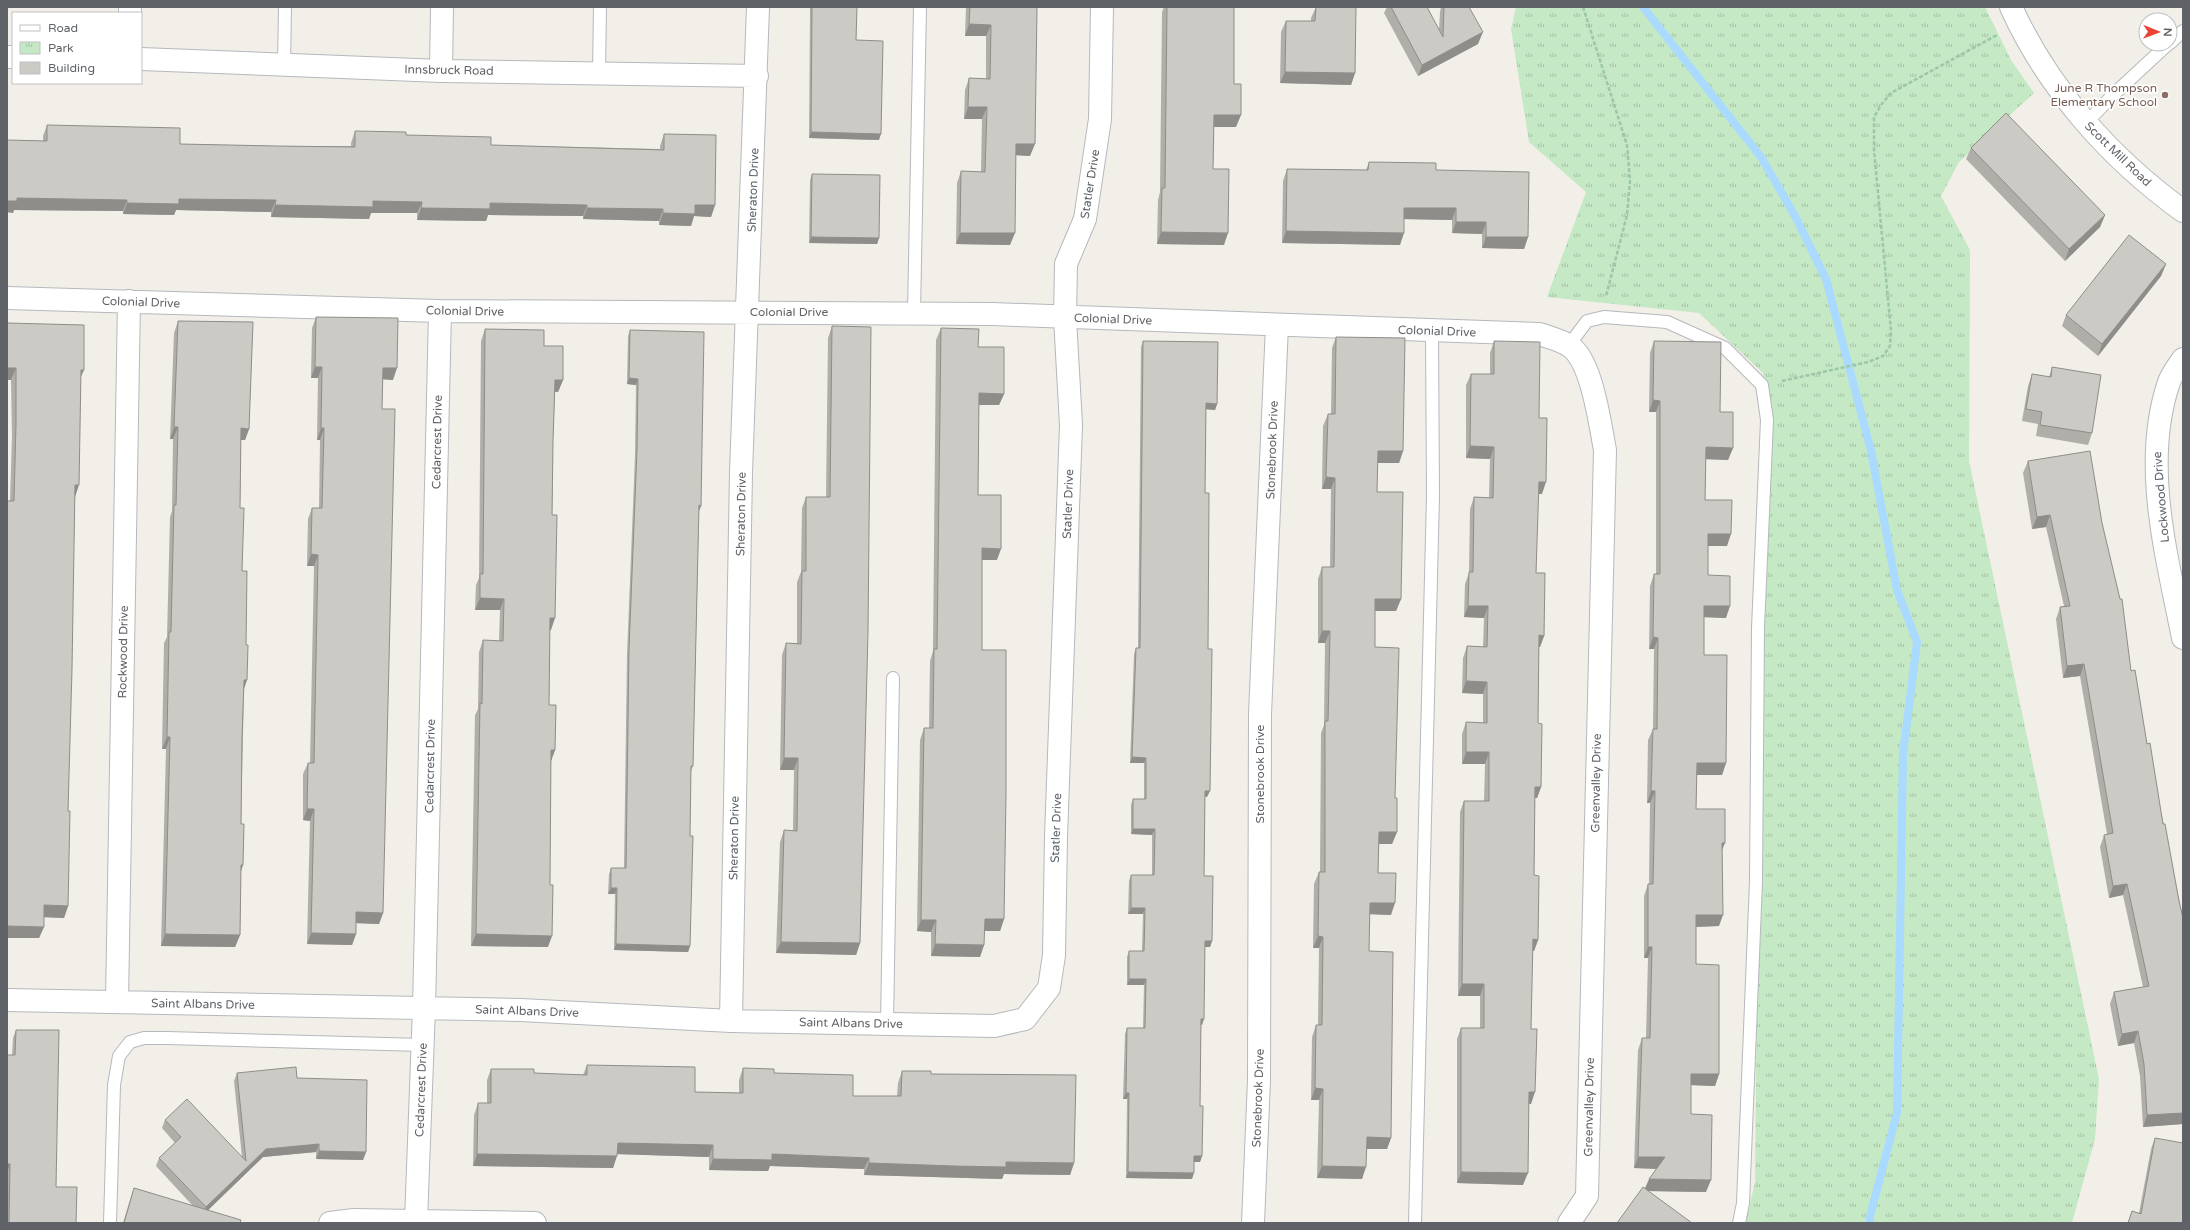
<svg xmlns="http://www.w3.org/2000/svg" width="2190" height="1230" viewBox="0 0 2190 1230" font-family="'Varela Round',sans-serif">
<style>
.park{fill:url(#park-tufts)}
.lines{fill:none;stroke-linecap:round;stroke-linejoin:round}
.stream{stroke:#aadaff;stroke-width:8}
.service-casing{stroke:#b5b8bc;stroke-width:14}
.minor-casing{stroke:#b5b8bc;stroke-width:24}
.tertiary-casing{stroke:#b5b8bc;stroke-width:24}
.path{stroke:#9cc7a9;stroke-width:2.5;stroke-dasharray:4 2;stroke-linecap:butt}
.service{stroke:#fff;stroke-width:12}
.minor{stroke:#fff;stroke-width:22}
.tertiary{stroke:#fff;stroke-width:22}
.wall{fill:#afaea9}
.shaded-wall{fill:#8f8d8a}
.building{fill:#cccac5;stroke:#8f8d8a}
.education-dot{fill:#8d6e63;stroke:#fff;stroke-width:1.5}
.labels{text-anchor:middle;stroke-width:3.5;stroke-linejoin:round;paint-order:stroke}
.street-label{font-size:12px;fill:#5f6368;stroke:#fff}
.education-label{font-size:12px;fill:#785e54;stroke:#fff;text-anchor:end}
</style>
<defs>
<pattern id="park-tufts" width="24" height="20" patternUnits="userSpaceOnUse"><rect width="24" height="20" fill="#c5e8c5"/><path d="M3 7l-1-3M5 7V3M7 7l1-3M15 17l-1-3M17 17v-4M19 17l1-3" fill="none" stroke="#a3c0a4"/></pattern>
</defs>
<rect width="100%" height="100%" fill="#f1efe8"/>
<path class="park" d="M1516,7H1985L2011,60L2034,93L1959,162L1941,196L1970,250L1969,461L2099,1079L2095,1139L2072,1223H1745L1755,1183L1763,373L1699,313L1547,297L1586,192L1529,142L1511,29Z"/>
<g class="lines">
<path class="stream" d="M1643,7L1761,157L1795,216L1826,279L1871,451L1897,590L1917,642L1903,754L1897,1113L1870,1216V1223"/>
<defs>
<path id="service" d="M2170,43L2183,31
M284,65L285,7
M599,73L600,7
M2085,124L2114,94L2168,44
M914,313L920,7
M1569,345L1587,321L1604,317L1667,322L1725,348L1762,385L1767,420L1758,628L1756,881L1743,1203L1739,1223
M887,1024L893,678
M110,1223L114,1085L119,1056L130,1042L144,1038H167L423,1045
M1415,1223L1433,496L1432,330"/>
<path id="minor" d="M130,13V7
M7,57H13
M141,59L441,71L757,76
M441,71L442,7
M7,298L440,311L992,314L1539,334C1548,337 1560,340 1568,345C1592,358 1600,425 1605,450L1587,1196L1569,1223
M2183,359C2178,366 2172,374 2169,382C2141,464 2167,556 2183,638
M7,1000L521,1010L731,1021L994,1026L1025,1019L1049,988L1054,955L1056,837L1071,425L1065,318L1066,264L1085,219L1100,119L1102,7
M117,1002L129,301
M731,1021L741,473L758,7
M416,1221L424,1008L440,311
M330,1223L354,1220L535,1223
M1253,1223L1259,1080L1260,714L1277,325"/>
<path id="tertiary" d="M2011,7C2048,89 2111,159 2183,211"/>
</defs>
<use href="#service" class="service-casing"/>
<use href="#minor" class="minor-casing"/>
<use href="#tertiary" class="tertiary-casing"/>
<path class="path" d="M1583,7L1627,145L1630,181L1627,215L1606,296
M1782,381L1868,362L1883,356L1890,346L1891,331L1874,150V117L1881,105L1891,93L1997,35"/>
<use href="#service" class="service"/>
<use href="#minor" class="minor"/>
<use href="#tertiary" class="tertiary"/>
</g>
<path class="wall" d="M810,7H857L856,40L879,140L809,138L810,9Z
M966,7H1037L1030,156L1016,155L1010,245L956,244L957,183L961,171L981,172L982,119H964L965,90L969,78L986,79V36H965Z
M1164,7H1234V84L1236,127H1214L1213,169L1224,245L1157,244L1158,200L1160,192L1162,12Z
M1316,7L1355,73L1351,85L1280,83L1281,32L1286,21H1311V18Z
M1387,7H1427L1439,30L1440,12L1441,7H1469L1478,44L1418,76L1384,13Z
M47,125L180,144L276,146H351V143L355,131L406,135L491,145L660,149V146L664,134L715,205L711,217L694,216L691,226L659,225V221L583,219V216L488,215L486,221L417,220V213H371L369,219L271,217V212L176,210L174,215L123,214V211L14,210L13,213L7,212L43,141V136Z
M1971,148L2105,215L2100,227L2065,261L1966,159Z
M1369,162L1436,170L1528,237L1524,249L1482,248V234L1452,233V220L1404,219L1400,245L1282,243L1283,181L1287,169L1366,170Z
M812,174L879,238L877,244L809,243L810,180Z
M2166,264L2161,276L2098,356L2062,326L2066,315Z
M316,317L393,380L383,379L382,409L383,913L379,924L356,923V934L352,945L307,944L310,821L303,820V774L308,763H310L314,566H307L308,519L312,508H319L320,440H317L318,378H311L312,328Z
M178,321L249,429L245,440H241L240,508L242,571L244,690L241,824L243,865L241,871L240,935L235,947L161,946L166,749H162L164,643L167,637L170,517L172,511L173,439H170L174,333Z
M7,323L81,377L75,497L68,811V906L64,918L44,917V927L39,938H7V501H10L12,436L11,380H7Z
M832,326L860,943L856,955L776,953L780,842L784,830H793L794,770H780L782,655L786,643H797V582L801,572L802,508L806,497H826L828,338Z
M941,328L978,347L1004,394L999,405H979L978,495L997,560H982V650L1004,919L1000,931H984V945L980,957L931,956V932L917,931L920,740L924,728H929L930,661L933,651L936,340Z
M485,329L563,380L558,392H555L553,441L551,630H550L549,705L555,750L551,761L548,947L471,946L475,715L478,709L479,652L483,640L499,641L500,610H475L476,585L479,578L481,341Z
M630,330L701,506L699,511L693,766L691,771L690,836V946L688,952L614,950L615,894H608L609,874L611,868H624L627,655L635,456L636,385L627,384L628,336Z
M1336,337L1403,451L1399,463H1377V492L1401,599L1396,611H1375V647L1395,798L1397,832L1392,844H1379L1378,873L1391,915L1369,914V951L1391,1138L1387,1149H1367L1362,1179L1317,1178L1319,1100H1311L1312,1037L1316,1025H1318L1319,948H1313L1314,884L1319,872H1320L1321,733L1324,725L1325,643H1318V579L1322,567H1330L1331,489H1322L1323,426L1328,414H1331L1332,348Z
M1143,341L1217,404L1215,410L1206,409L1205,493L1208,649L1207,797L1205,796L1204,876L1212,941L1210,947H1205L1202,1025H1201L1200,1106L1202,1156L1200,1162H1194L1192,1179L1126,1178L1127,1099H1123L1125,1034L1127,1028H1143L1144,985H1127V957L1129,951H1142L1143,914H1128L1129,881L1131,875H1152V835L1131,834V805L1133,799H1144V763H1130L1134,654L1136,648H1138L1141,347Z
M1494,341L1539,418L1542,494H1538L1536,573L1544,636L1540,647H1539L1538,723L1541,787L1537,798H1535L1534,875L1538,940L1534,951H1532L1531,1029V1104H1529L1523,1185L1457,1183V1039L1461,1028H1480V996H1458L1460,812L1464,801H1484L1485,764H1462V734L1466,722L1483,723V694L1462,693L1463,658L1467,646L1483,647L1484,618L1464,617L1465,584L1469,573L1470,509L1474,497L1489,498L1490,459L1466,458V385L1471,374H1490V353Z
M1654,341L1720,412L1733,448L1728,460L1706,459L1705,500L1727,546H1708V575L1726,618L1704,617V655L1726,763L1722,775H1697L1696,809L1722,850L1719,926L1696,927V964L1719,1074L1715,1086L1691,1085V1114L1706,1192L1649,1191L1645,1188L1656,1169L1634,1168L1638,1050L1642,1038H1646L1648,958H1644V896L1648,884H1649L1650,803H1647L1648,740L1653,729L1654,649H1649L1650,586L1654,574H1656V412H1649L1650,353Z
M2052,367L2092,433L2088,445L2036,436L2038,424L2022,421L2028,386L2032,374L2049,377Z
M2028,461L2102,523L2131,671L2147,744L2183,918V1124L2143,1127L2140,1076L2134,1043L2118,1046L2110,1004L2114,992L2143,987L2123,895L2109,898L2100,847L2104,835L2107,834L2080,676L2063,678L2056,619L2060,607L2064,606L2046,527L2032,529L2023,473Z
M16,1030L56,1187L76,1223H7V1055H12L13,1038Z
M587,1065L695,1092L739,1093V1080L743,1068L774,1073L853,1096H897L898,1083L902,1071L931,1074L1074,1163L1070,1175L1004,1174L1002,1179L864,1175V1169L770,1166L768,1171L709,1170V1157L617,1154L613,1168L473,1166L474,1115L478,1103H487V1080L491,1069L534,1073L583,1075Z
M237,1073L297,1078L366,1152L363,1160L316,1159V1152L263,1157L208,1210L240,1223H123L130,1200L134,1188L193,1206L156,1166L159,1158L175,1143L162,1128L165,1120L242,1157L234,1081Z
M2155,1138L2183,1223H2128L2132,1211L2139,1213L2151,1149Z"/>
<path class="shaded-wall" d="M969,24L991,25L986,36H965Z
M1483,32L1478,44L1418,76L1422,65Z
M1285,72L1355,73L1351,85L1280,83Z
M968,107H987L982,119H964Z
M1214,115H1241L1236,127H1210Z
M811,132L881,134L879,140L809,138Z
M1016,144H1035L1030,156L1012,155Z
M17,198L127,200L123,211L14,210L13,213L7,212V201Z
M179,199L276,200L271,212L176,210L174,215L123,214L127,203Z
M373,201L422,202L417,213H371L369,219L271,217L275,205Z
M490,203L587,205L583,216L488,215L486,221L417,220L421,208Z
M695,205H715L711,217L694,216L691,226L659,225L663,213Z
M587,208L663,209L659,221L583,219Z
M1404,208H1456L1452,220L1400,219Z
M2105,215L2100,227L2065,261L2069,249Z
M1456,222H1486L1482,234L1452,233Z
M1286,231L1404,233L1400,245L1282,243Z
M1161,232L1228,233L1224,245L1157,244Z
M960,233H1015L1010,245L956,244Z
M811,237L879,238L877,244L809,243Z
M1486,237H1528L1524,249L1482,248Z
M2166,264L2161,276L2098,356L2102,344Z
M315,367H322L318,378H311Z
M7,368H16L11,380H7Z
M383,368H397L393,380L379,379Z
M81,370H84L79,381Z
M629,378L638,379L636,385L627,384Z
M555,380H563L558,392L551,391Z
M979,393L1004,394L999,405H975Z
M1653,400L1660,401L1656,412H1649Z
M1206,403L1217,404L1215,410L1204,409Z
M174,427H178L173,439H170Z
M241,428L249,429L245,440H237Z
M321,428H324L320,440H317Z
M1470,446L1494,447L1490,459L1466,458Z
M1706,447L1733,448L1728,460L1702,459Z
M1378,451H1403L1399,463H1373Z
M1326,477L1335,478L1331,489H1322Z
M1539,482H1546L1542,494H1534Z
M75,485H79L75,497Z
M699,505L701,506L699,511Z
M2050,515L2046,527L2032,529L2037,517Z
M1708,534H1731L1727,546H1704Z
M982,548L1001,549L997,560H978Z
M311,554L318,555L314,566H307Z
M480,598L504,599L500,610H475Z
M1375,599H1401L1396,611H1371Z
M1468,606H1488L1484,618L1464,617Z
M1704,606H1730L1726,618L1700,617Z
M550,618H555L551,630H546Z
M1322,631H1330L1325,643H1318Z
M1539,635L1544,636L1540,647H1535Z
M1653,637L1658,638L1654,649H1649Z
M2084,664L2080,676L2063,678L2067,666Z
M244,680H247L243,692Z
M1466,681L1487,682L1483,694L1462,693Z
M167,737H170L166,749H162Z
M551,750H555L551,761Z
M1466,752H1489L1485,764H1462Z
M1132,757L1146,758L1144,763H1130Z
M784,758H798L794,770H780Z
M1697,763H1726L1722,775H1692Z
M1535,787H1541L1537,798H1531Z
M1205,791H1210L1207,797L1203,796Z
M1651,791H1655L1650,803H1647Z
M307,809H314L310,821L303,820Z
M1133,829H1155L1152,835L1131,834Z
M1379,832H1397L1392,844H1375Z
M1722,843H1725L1720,855Z
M241,865H243L239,876Z
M2127,884L2123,895L2109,898L2113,886Z
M611,888H617L615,894H608Z
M1370,903H1395L1391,915L1365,914Z
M44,905L68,906L64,918L40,917Z
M1131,908H1145L1143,914H1128Z
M356,912L383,913L379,924L352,923Z
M1696,915H1723L1719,926L1692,927Z
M985,919H1004L1000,931H980Z
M921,920H936L931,932L917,931Z
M7,926L44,927L39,938H7Z
M311,933L356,934L352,945L307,944Z
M165,934L240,935L235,947L161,946Z
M476,934L552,936L548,947L471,946Z
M1318,936L1323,937L1319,948H1313Z
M1533,939L1538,940L1534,951H1528Z
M1205,941H1212L1210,947H1203Z
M781,942L860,943L856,955L776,953Z
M616,944L690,946L688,952L614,950Z
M935,944L984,945L980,957L931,956Z
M1648,947H1652L1648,958H1644Z
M1129,979H1146L1144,985H1127Z
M1462,984H1484L1480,996H1458Z
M1201,1019H1204L1202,1025H1199Z
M2138,1031L2134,1043L2118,1046L2122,1034Z
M1691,1074H1719L1715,1086L1687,1085Z
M1315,1088L1323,1089L1319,1100H1311Z
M1529,1092H1535L1531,1104H1525Z
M1126,1093H1129L1127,1099H1123Z
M2183,1113V1124L2143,1127L2147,1115Z
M1367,1137L1391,1138L1387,1149H1363Z
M618,1143L713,1145L709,1157L613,1154Z
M319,1144L316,1152L263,1157L203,1215L206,1207L266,1149Z
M319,1151L366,1152L363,1160L316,1159Z
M477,1154L617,1156L613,1168L473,1166Z
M772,1154L869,1158L864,1169L770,1166L768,1171L709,1170L713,1159Z
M1194,1156H1202L1200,1162H1192Z
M1638,1157H1665L1661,1169L1634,1168Z
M1006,1162L1074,1163L1070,1175L1004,1174L1002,1179L864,1175L869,1163Z
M7,1164H10L7,1173Z
M1322,1166L1366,1167L1362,1179L1317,1178Z
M1128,1172L1194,1173L1192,1179L1126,1178Z
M1461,1172L1528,1173L1523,1185L1457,1183Z
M1649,1179L1711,1180L1706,1192L1644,1191Z"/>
<path class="building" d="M812,7H857L856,40L883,41L881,134L811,132Z
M970,7H1037L1035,144H1016L1015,233H960L961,171L985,172L987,107H968L969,78L990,79L991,25L969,24Z
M1167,7H1234V84H1241V115H1214L1213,169H1229L1228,233L1161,232L1162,188H1165Z
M1316,7H1356L1355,73L1285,72L1286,21H1315Z
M1391,7H1427L1443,37L1444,7H1469L1483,32L1422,65Z
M2006,113L2105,215L2069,249L1971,148Z
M47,125L180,128V144L276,146L355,147V131L406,132V135L491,137V145L664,150V134L716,135L715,205H695V214L663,213V209L587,208V205L490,203V209L421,208L422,202L373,201V207L275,205L276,200L179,199V204L127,203V200L17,198V201H7V140L47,141Z
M1369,162L1436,163V170L1529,172L1528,237H1486V222H1456V208H1404V233L1286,231L1287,169L1368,170Z
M812,174L880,175L879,238L811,237Z
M2129,235L2166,264L2102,344L2066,315Z
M316,317L398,318L397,368H383L382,409H395L383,913L356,912V934L311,933L314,809H307L308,763H314L318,555L311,554L312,508H322L324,428H321L322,367H315Z
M178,321L253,322L249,429L241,428L240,508H244L242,571H247L246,645H248L247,680H244L242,738L241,824H244L243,865H241L240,935L165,934L170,737H167L169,632H171L174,505H176L178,427H174Z
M7,323L84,325V370H81L79,485H75L72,669L68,811H70L68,906L44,905V927L7,926V501H14L16,424V368H7Z
M832,326L871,327L868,632L860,943L781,942L784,830L797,831L798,758H784L786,643L801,644L802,571H806V497H830Z
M941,328L979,329L978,347H1004V394L979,393L978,495H1001V549L982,548V650H1006V794L1004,919H985L984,945L935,944L936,920H921L924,728H933L934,649H937Z
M485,329L544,330V346H563V380H555L553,441L552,515H557L555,618H550L549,705H556L555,750H551L550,885H553L552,936L476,934L480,703L482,704L483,640L503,641L504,599L480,598V574H483Z
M630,330L704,332L701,506L699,505L693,766H691L690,836H693L690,946L616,944L617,888H611V868H626L629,649L637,450L638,379L629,378Z
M1336,337L1405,338L1403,451H1378L1377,492H1403L1401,599H1375V647L1399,648L1395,798H1397V832H1379L1378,873H1396L1395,903H1370L1369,951L1393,952L1391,1138L1367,1137L1366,1167L1322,1166L1323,1089L1315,1088L1316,1025H1322L1323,937L1318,936L1319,872H1325V721H1328L1330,631H1322V567H1334L1335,478L1326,477L1328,414H1335Z
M1143,341L1218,342L1217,404L1206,403L1205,493H1209L1208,649H1212L1210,791H1205L1204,876H1213L1212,941H1205L1204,1019H1201L1200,1106H1203L1202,1156H1194V1173L1128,1172L1129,1093H1126L1127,1028H1145L1146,979H1129V951H1144L1145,908H1131V875H1154L1155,829H1133V799H1146V758L1132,757L1136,648H1140Z
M1494,341L1540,342L1539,418H1547L1546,482H1539L1536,573H1545L1544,636L1539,635L1538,723L1542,724L1541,787H1535L1534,875L1539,876L1538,940L1533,939L1531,1029H1537L1535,1092H1529L1528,1173L1461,1172V1028H1484V984H1462L1464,801H1489V752H1466V722L1487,723V682L1466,681L1467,646L1487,647L1488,606H1468L1469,572H1473L1474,497L1493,498L1494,447L1470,446L1471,374H1494Z
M1654,341L1721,342L1720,412H1733V448L1706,447L1705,500H1732L1731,534H1708V575L1730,576V606H1704V655H1727L1726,763H1697L1696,809H1725V843H1722L1723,915H1696V964L1719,965V1074H1691V1114L1712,1115L1711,1180L1649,1179L1665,1157H1638L1642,1038H1650L1652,947H1648V884H1653L1655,791H1651L1653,729H1657L1658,638L1653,637L1654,574H1660V401L1653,400Z
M2052,367L2101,375L2092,433L2040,425L2042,412L2026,409L2032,374L2051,377Z
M2090,451L2102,523L2120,599H2122L2131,671L2135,670L2147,744L2150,743L2163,824H2165L2179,901L2183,918V1113L2147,1115L2144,1064L2138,1031L2122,1034L2114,992L2149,986L2127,884L2113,886L2104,835L2113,833L2084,664L2067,666L2060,607L2070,606L2050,515L2037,517L2028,461Z
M16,1030H59L56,1187H77L76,1223H9L10,1164H7V1055H15Z
M587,1065L695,1067V1092L743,1093V1068L774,1069V1073L853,1075V1096H901L902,1071H931V1074L1076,1075L1074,1163L1006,1162V1167L954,1166L869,1163V1158L772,1154V1160L713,1159V1145L618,1143L617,1156L477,1154L478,1103H491V1069H534V1073L587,1075Z
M296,1067L297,1078L367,1080L366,1152L319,1151V1144L266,1149L206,1207L159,1158L181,1137L165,1120L187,1099L246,1161L237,1073Z
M2155,1138L2183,1143V1223H2128L2132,1211L2141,1214Z
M1643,1187L1692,1223H1617Z
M134,1188L241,1220L240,1223H124Z"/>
<circle class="education-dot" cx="2165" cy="95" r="4"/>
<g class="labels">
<g class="street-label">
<text transform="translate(449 70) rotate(1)" y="4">Innsbruck Road</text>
<text transform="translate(2118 154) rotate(44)" y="4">Scott Mill Road</text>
<text transform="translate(1090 184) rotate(-81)" y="4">Statler Drive</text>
<text transform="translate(753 190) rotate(-88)" y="4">Sheraton Drive</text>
<text transform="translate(141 302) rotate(2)" y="4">Colonial Drive</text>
<text transform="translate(465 311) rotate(1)" y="4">Colonial Drive</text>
<text x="789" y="316">Colonial Drive</text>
<text transform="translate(1113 319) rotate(2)" y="4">Colonial Drive</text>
<text transform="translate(1437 331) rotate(2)" y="4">Colonial Drive</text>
<text transform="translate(437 442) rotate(-89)" y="4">Cedarcrest Drive</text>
<text transform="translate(1272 450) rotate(-88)" y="4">Stonebrook Drive</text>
<text transform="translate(2161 497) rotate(-95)" y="4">Lockwood Drive</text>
<text transform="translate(1068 504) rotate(-88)" y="4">Statler Drive</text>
<text transform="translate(741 514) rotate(-89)" y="4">Sheraton Drive</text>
<text transform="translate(123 652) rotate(-89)" y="4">Rockwood Drive</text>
<text transform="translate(430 766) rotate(-89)" y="4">Cedarcrest Drive</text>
<text transform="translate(1260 774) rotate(-90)" y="4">Stonebrook Drive</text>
<text transform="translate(1596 783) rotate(-89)" y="4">Greenvalley Drive</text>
<text transform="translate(1056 828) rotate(-88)" y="4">Statler Drive</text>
<text transform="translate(734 838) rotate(-89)" y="4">Sheraton Drive</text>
<text transform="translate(203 1004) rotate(1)" y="4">Saint Albans Drive</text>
<text transform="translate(527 1011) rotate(2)" y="4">Saint Albans Drive</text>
<text transform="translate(851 1023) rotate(1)" y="4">Saint Albans Drive</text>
<text transform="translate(421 1090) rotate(-88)" y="4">Cedarcrest Drive</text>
<text transform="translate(1258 1098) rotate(-88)" y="4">Stonebrook Drive</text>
<text transform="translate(1589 1107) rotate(-89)" y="4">Greenvalley Drive</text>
</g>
<g class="education-label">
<text x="2157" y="92">June R Thompson<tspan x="2157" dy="14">Elementary School</tspan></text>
</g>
</g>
<rect width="2190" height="1230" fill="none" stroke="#5f6368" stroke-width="16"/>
<rect x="12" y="12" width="130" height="72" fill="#ffffff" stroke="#bfc1c3"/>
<rect x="20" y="25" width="20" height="6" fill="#ffffff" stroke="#bfc1c3"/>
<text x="48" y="32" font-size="12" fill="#5f6368">Road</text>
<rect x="20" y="42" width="20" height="12" fill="url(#park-tufts)" stroke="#bfc1c3"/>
<text x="48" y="52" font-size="12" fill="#5f6368">Park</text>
<rect x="20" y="62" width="20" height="12" fill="#cccac5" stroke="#bfc1c3"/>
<text x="48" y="72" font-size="12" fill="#5f6368">Building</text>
<g transform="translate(2158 32) rotate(91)"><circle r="19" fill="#ffffff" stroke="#bfc1c3"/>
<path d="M0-3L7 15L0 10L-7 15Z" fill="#ea4335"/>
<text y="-6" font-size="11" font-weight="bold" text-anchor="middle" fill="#5f6368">N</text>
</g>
</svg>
